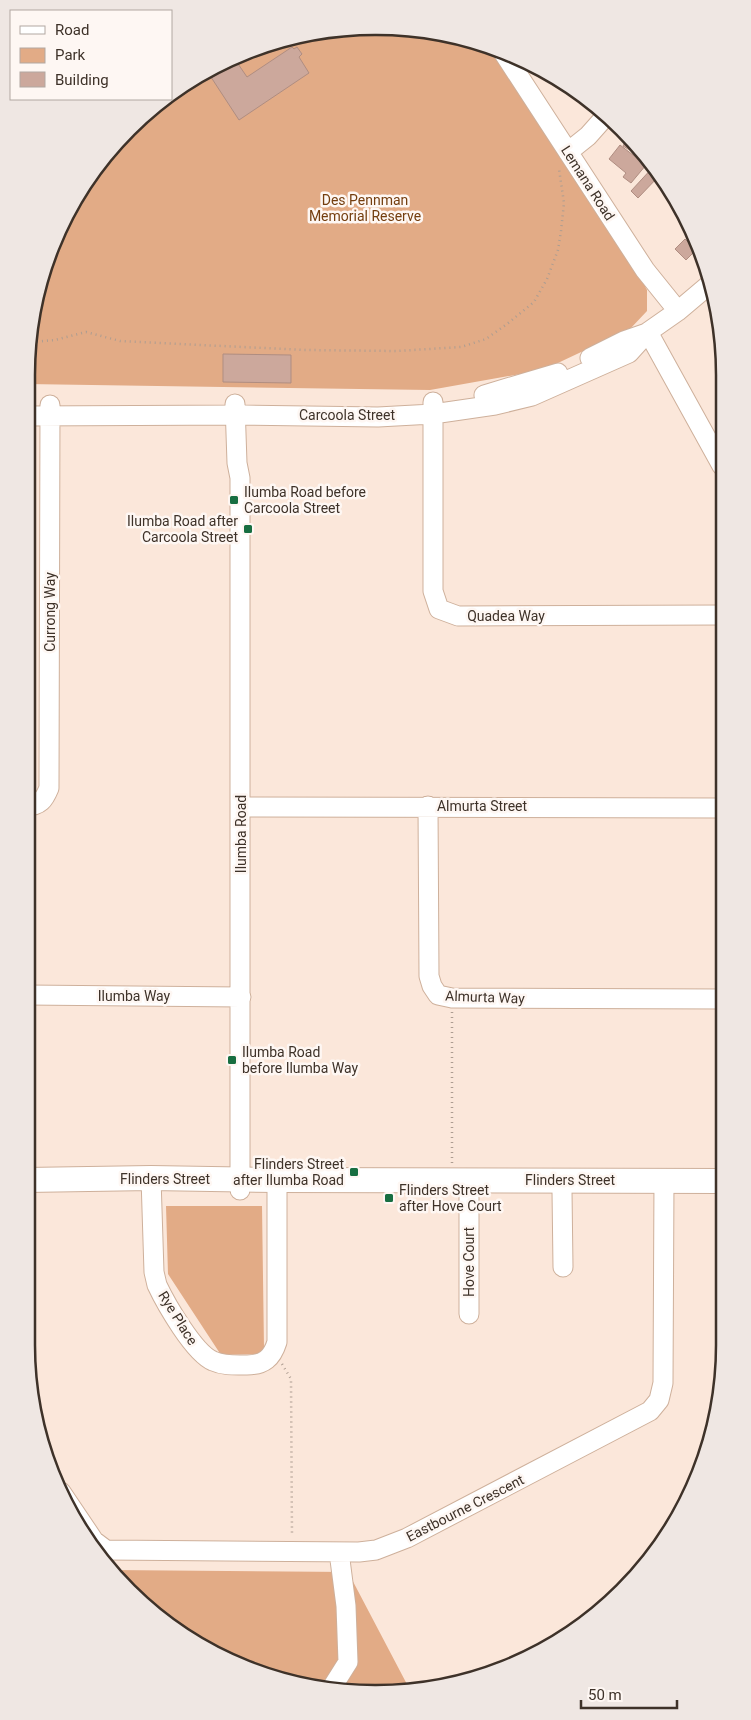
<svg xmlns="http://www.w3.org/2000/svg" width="751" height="1720" viewBox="0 0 751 1720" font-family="Roboto,sans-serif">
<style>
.green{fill:#e2ab86}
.building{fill:#cca89c;stroke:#af8d81}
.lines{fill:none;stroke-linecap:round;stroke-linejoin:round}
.minor-casing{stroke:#ceb09b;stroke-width:21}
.major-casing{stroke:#ceb09b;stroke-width:26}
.path{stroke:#ad9d91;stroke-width:2.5;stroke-dasharray:1 4;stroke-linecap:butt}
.minor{stroke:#fff;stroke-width:19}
.major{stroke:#fff;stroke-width:24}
.poi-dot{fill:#176e41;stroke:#fef7f3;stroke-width:2}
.labels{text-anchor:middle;stroke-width:5;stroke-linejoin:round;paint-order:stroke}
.street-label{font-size:14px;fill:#3e3229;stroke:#fef7f3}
.park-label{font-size:14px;fill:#743e0f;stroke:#fef7f3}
.poi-label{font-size:14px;fill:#3e3229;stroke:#fef7f3;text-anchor:start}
.rim{fill:none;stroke:#3e3229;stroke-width:2.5}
</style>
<rect width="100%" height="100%" fill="#fbe7da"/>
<path class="green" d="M353,27L421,29L486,44L628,254L647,290V311L630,329L543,370L430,390L26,384L45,263L73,201L113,145L163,99H171V93L221,62L285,38Z
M166,1206H262L264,1348L260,1354L221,1355L168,1274Z
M110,1570L348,1572L410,1690L375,1694L308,1687L201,1647Z"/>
<path class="building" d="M292,47L294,49L297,47L302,54L299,57L309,73L239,120L207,71L234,58L247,77Z
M627,139L652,163L653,164L623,146Z
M620,145L646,165L631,183L623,177L626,173L609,159Z
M654,166L661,178L659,176L638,198L631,191Z
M685,239L696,250L686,260L675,249Z
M223,354L291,355V383L223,382Z"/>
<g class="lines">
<defs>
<path id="minor" d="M503,52L645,270L678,311
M568,152L588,136L604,118
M648,332L722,466
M590,358L624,341L647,333
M484,395L558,373
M433,402V591L439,609L458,616L723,615
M235,404L237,463L240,478V1190
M26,416L245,415L378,417L433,414L495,405L532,396L629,353L648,332L678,311L710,284
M26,806C40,806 44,800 49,788L50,405
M428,806L429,976L432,986L438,995L452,998L724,999
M241,807L723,808
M26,995L241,997
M151,1178L154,1272L157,1285C166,1304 194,1353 213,1361C224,1366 236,1365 247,1365C264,1365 272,1358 277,1342V1180
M469,1179V1314
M562,1191L563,1267
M61,1492L94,1541L106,1550L359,1552L376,1550L407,1538L650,1411L659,1400L663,1383L664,1180
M331,1689L348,1662L346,1606L339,1552"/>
<path id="major" d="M26,1180L151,1178L277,1180L724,1181"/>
</defs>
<use href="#minor" class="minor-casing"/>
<use href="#major" class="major-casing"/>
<path class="path" d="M32,342L55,340L86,332L120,341L304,350L397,351L461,347L486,339L507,324L534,302L547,279L558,250L561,231L564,203L559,169
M452,1012V1164
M282,1364L291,1379L292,1536
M110,1570L117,1565"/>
<use href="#minor" class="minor"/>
<use href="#major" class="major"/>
</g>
<g class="poi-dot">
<rect x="229" y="495" width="10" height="10" rx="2.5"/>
<rect x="243" y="524" width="10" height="10" rx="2.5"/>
<rect x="227" y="1055" width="10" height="10" rx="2.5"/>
<rect x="349" y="1167" width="10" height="10" rx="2.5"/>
<rect x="384" y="1193" width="10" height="10" rx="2.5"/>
</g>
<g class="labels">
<g class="street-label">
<text transform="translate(588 183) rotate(57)" y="5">Lemana Road</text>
<text x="347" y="420">Carcoola Street</text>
<text transform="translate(50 612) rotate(-90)" y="5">Currong Way</text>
<text x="506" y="621">Quadea Way</text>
<text x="482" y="811">Almurta Street</text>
<text transform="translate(241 834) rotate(-90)" y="5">Ilumba Road</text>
<text x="134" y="1001">Ilumba Way</text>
<text transform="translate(485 997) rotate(2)" y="5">Almurta Way</text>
<text x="165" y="1184">Flinders Street</text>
<text x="570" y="1185">Flinders Street</text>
<text transform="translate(469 1262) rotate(-90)" y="5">Hove Court</text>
<text transform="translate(178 1318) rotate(58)" y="5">Rye Place</text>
<text transform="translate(465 1508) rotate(-27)" y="5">Eastbourne Crescent</text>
</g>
<g class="park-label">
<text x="365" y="205">Des Pennman<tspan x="365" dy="16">Memorial Reserve</tspan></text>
</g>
<g class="poi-label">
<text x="244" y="497">Ilumba Road before<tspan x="244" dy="16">Carcoola Street</tspan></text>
<text x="238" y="526" text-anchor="end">Ilumba Road after<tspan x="238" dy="16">Carcoola Street</tspan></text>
<text x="242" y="1057">Ilumba Road<tspan x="242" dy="16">before Ilumba Way</tspan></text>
<text x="344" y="1169" text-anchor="end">Flinders Street<tspan x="344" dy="16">after Ilumba Road</tspan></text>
<text x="399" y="1195">Flinders Street<tspan x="399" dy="16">after Hove Court</tspan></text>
</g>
</g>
<path d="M0 0H751V1720H0ZM375 35H376A340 340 0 0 1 716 375V1345A340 340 0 0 1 376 1685H375A340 340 0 0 1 35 1345V375A340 340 0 0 1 375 35Z" fill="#efe7e3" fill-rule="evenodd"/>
<path class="rim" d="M375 35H376A340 340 0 0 1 716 375V1345A340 340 0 0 1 376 1685H375A340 340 0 0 1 35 1345V375A340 340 0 0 1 375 35Z"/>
<rect x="10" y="10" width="162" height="90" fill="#fef7f3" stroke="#b1a8a2"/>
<rect x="20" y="26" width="25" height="8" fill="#ffffff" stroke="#b1a8a2"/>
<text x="55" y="35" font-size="15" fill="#3e3229">Road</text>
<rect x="20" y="48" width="25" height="15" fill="#e2ab86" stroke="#b1a8a2"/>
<text x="55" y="60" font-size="15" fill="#3e3229">Park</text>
<rect x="20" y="72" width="25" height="15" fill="#cca89c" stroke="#b1a8a2"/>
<text x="55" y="85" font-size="15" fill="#3e3229">Building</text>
<path d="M581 1700v8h96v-8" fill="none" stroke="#3e3229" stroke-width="2.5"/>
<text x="588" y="1700" font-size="15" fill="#3e3229" stroke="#fef7f3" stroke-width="4" paint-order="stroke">50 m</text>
</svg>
